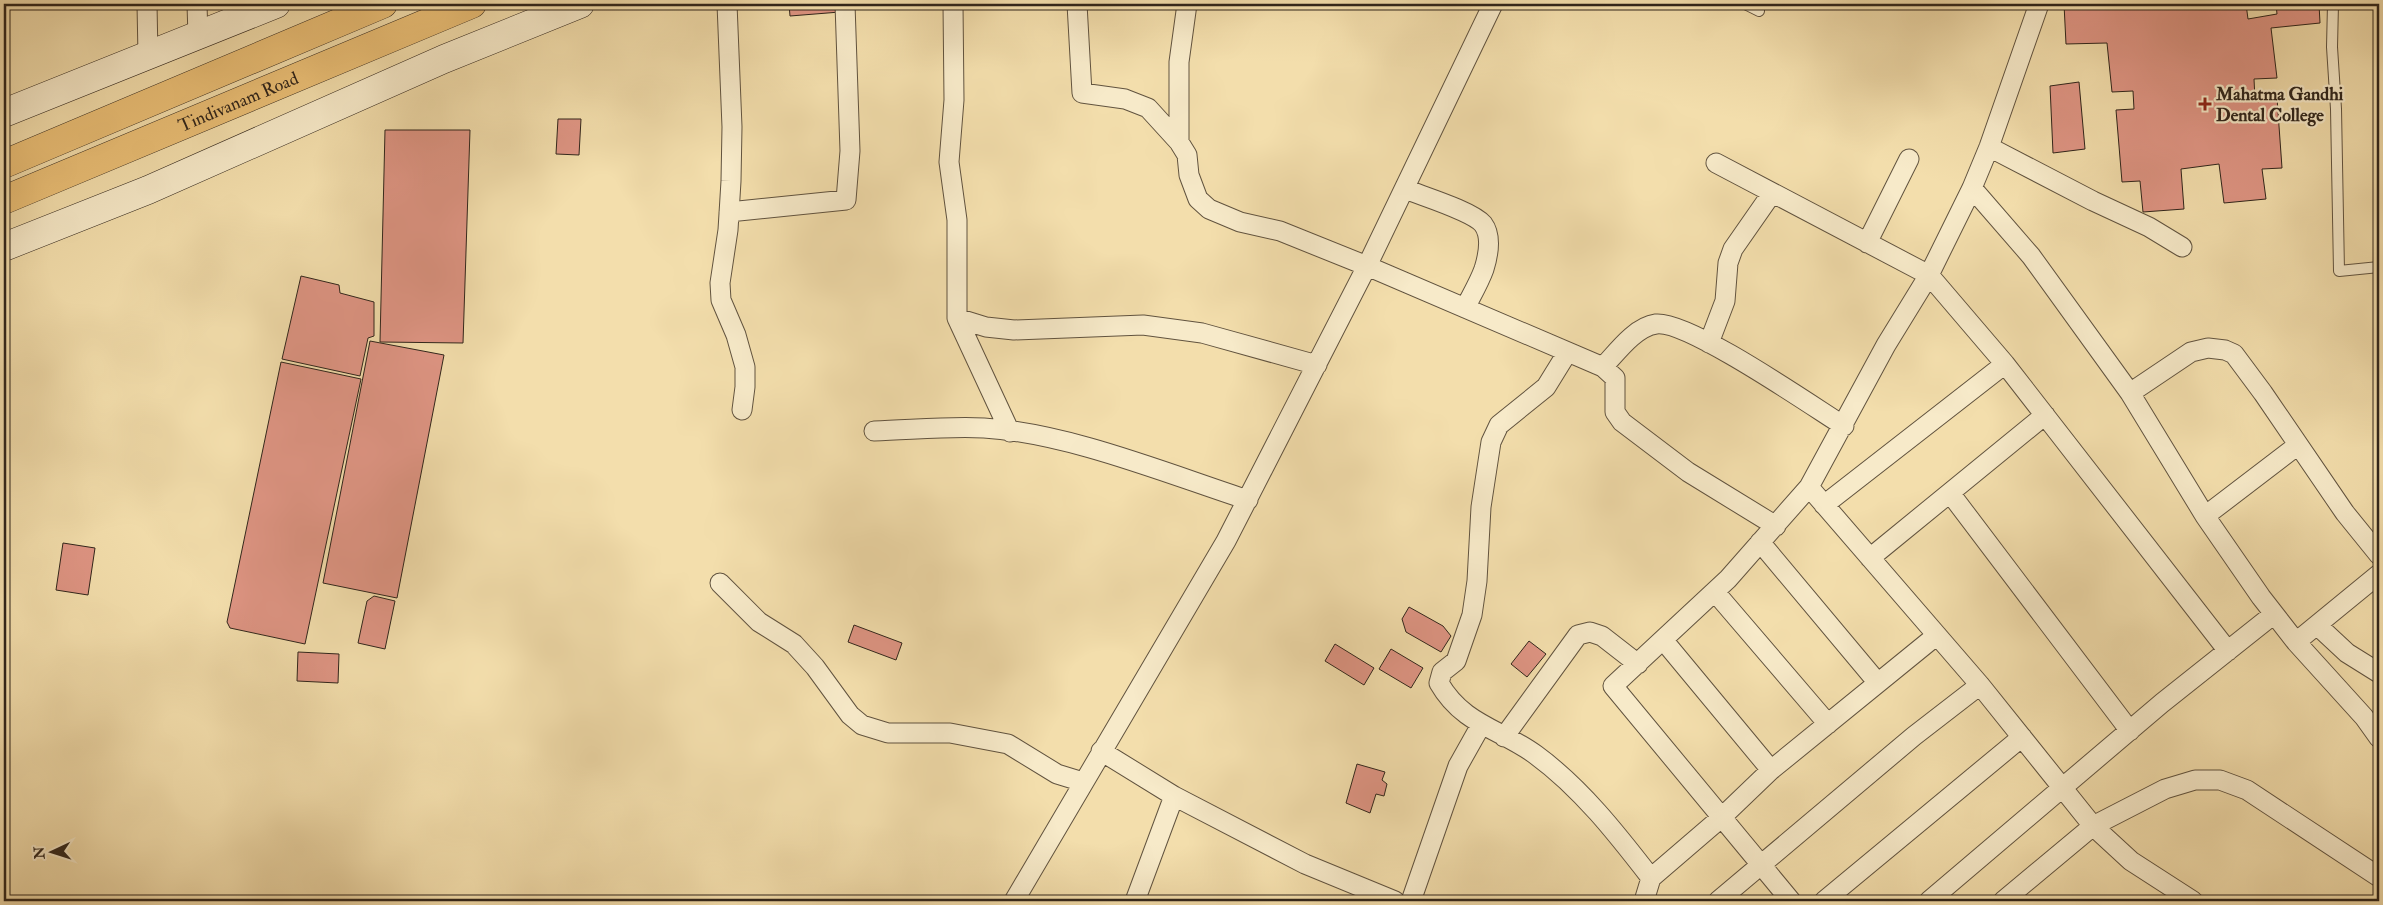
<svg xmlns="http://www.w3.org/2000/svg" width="2383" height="905" viewBox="0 0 2383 905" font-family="'IM FELL Double Pica',serif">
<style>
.building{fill:#df9584;stroke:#30251b}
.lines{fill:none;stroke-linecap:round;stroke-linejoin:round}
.lane-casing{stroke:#61533f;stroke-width:12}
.street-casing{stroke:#61533f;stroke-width:21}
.secondary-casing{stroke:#30251b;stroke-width:29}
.highway-casing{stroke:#30251b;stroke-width:29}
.lane{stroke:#f7eac9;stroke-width:10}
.street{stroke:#f7eac9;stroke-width:19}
.secondary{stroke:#f7eac9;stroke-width:28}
.highway{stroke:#eabf76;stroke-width:28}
.poi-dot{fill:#8f2418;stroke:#f7eac9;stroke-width:2}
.labels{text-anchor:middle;stroke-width:4.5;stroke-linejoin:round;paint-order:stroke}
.poi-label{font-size:18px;font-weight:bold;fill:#30251b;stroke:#f7eac9;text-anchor:start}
.street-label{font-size:18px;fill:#30251b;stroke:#f7eac9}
</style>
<rect width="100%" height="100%" fill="#f3deac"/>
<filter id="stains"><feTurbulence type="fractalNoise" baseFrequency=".004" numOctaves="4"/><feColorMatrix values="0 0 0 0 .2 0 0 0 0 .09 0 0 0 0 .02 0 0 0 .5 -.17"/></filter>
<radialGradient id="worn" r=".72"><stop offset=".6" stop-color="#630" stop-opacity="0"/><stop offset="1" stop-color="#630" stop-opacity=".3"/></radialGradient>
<path class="building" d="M789,4H839L840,12L790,16Z
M2064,4H2246L2248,19L2277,14L2276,4H2319L2320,23L2271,28L2277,78L2254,79L2255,99L2277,98L2282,168L2262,169L2266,199L2224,203L2219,164L2181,169L2184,209L2143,212L2140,181L2122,182L2116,110L2134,109L2133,91L2112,92L2107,43L2066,44Z
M2079,82L2085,149L2053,153L2050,86Z
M558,119H581L579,155L556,154Z
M385,130H470L463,343L380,342Z
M301,276L339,285L340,293L374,302V336L368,338L360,376L282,359Z
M370,341L444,355L397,598L323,583Z
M281,362L361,379L305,644L230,628L227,622Z
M63,543L95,548L88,595L56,590Z
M374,596L395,601L385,649L358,643L367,601Z
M1409,607L1443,626L1451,636L1441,652L1406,632L1402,619Z
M854,625L902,643L896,660L848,642Z
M1529,641L1546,654L1527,677L1511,664Z
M1335,644L1374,668L1364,685L1325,661Z
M1391,649L1423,668L1411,688L1379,669Z
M298,652L339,654L338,683L297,681Z
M1357,764L1385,772L1382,780L1387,784L1384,796L1376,794L1370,813L1346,803Z"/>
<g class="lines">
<defs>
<path id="lane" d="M1745,4L1759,11
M2333,4L2332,47L2336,109L2339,271L2379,267"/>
<path id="street" d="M147,4L148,56
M197,4L198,37
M727,4L732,127L731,181L728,230L720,283L721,300L736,335L745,367V387L742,410
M953,4L954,100L949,162L957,220V318
M1077,4L1082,93L1125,99L1148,108L1179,142L1187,155L1189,175L1198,199L1209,209L1240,222L1280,231L1367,266L1603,367L1615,378V412L1622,422L1688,472L1776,526
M1179,142V62L1187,4
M1989,147L2093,201L2149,227L2182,247
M1716,163L1929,275L2005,364L2228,651
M1972,188L2031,256L2130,393L2205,516L2261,597L2296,642L2364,717L2379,738
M1405,189C1422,196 1472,211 1483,224C1492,236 1488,256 1484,269C1479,283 1471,296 1465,308
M729,212L846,200L850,151L845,4
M1867,243L1909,159
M1709,343L1725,301L1728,263L1733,249L1772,193
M1567,353L1546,387L1499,425L1491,442L1481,507L1477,581L1472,615L1456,661L1442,672L1439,683C1463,725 1501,729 1536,755C1581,788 1617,834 1651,878
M1603,367C1617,352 1635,327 1656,324C1688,320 1812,406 1844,426
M2130,393L2191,352L2208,348L2225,350L2234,354L2263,393L2345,513L2379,555
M874,431C911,430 948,426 984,428C1068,433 1168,474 1248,500
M1010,432L957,318L986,327L1014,330L1143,325L1202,333L1317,365
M1809,487L1980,685L2093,826L2131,861L2193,901
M1950,493L2130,731
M1824,505L2005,364
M2205,516L2298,445
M1760,542L1878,683
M1870,558L2045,415
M720,583L759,622L794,644L815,667L850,715L862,725L888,733H950L1008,744L1057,774L1083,782
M1715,592L1828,724
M2318,626L2347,653L2379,673
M1664,641L1771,770
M2296,642L2379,574
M1504,737L1578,635L1590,632L1602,636L1638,664
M1101,751L1174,796L1305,864L1395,901
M1014,901L1226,541L1367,266L1493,4
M1135,901L1174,796
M1411,901L1458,766L1481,725
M1644,901L1651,878L1722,817L1771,770L1937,635
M1718,901L1914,736L1980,685
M1791,901L1613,686L1728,579L1809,487L1886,345L1929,275L1972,188L1989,147L2039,4
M1824,901L2022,737
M1929,901L2162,703L2274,614
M2003,901L2093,826L2165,789L2195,780H2220L2247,790L2379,877"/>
<path id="secondary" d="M4,113L276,4
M4,247L148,190L444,59L580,4"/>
<g id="highway">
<path d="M4,164L383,4"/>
<path id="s1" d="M4,200L472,4"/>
</g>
</defs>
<use href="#lane" class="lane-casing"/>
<use href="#street" class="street-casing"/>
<use href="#secondary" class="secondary-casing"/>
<use href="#highway" class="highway-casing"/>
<use href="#lane" class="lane"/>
<use href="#street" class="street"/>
<use href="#secondary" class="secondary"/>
<use href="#highway" class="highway"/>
</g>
<path class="poi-dot" d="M2202.5 96.5h5v5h5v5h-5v5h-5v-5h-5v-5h5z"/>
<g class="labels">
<g class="poi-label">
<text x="2216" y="100">Mahatma Gandhi<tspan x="2216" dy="21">Dental College</tspan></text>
</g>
<g class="street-label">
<text dy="6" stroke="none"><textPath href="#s1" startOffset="254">Tindivanam Road</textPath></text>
</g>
</g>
<rect width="2383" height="905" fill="none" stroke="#f3deac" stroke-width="20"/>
<rect x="5" y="5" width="2373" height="895" fill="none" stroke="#30251b" stroke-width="2.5"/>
<rect x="10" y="10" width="2363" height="885" fill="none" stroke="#30251b"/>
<g transform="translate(52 852) rotate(266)" stroke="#f7eac9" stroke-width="4" paint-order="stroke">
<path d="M0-4L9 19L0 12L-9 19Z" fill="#30251b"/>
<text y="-8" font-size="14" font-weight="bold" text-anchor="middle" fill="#30251b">N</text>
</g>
<rect width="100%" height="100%" filter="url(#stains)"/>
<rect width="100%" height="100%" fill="url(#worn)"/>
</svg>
